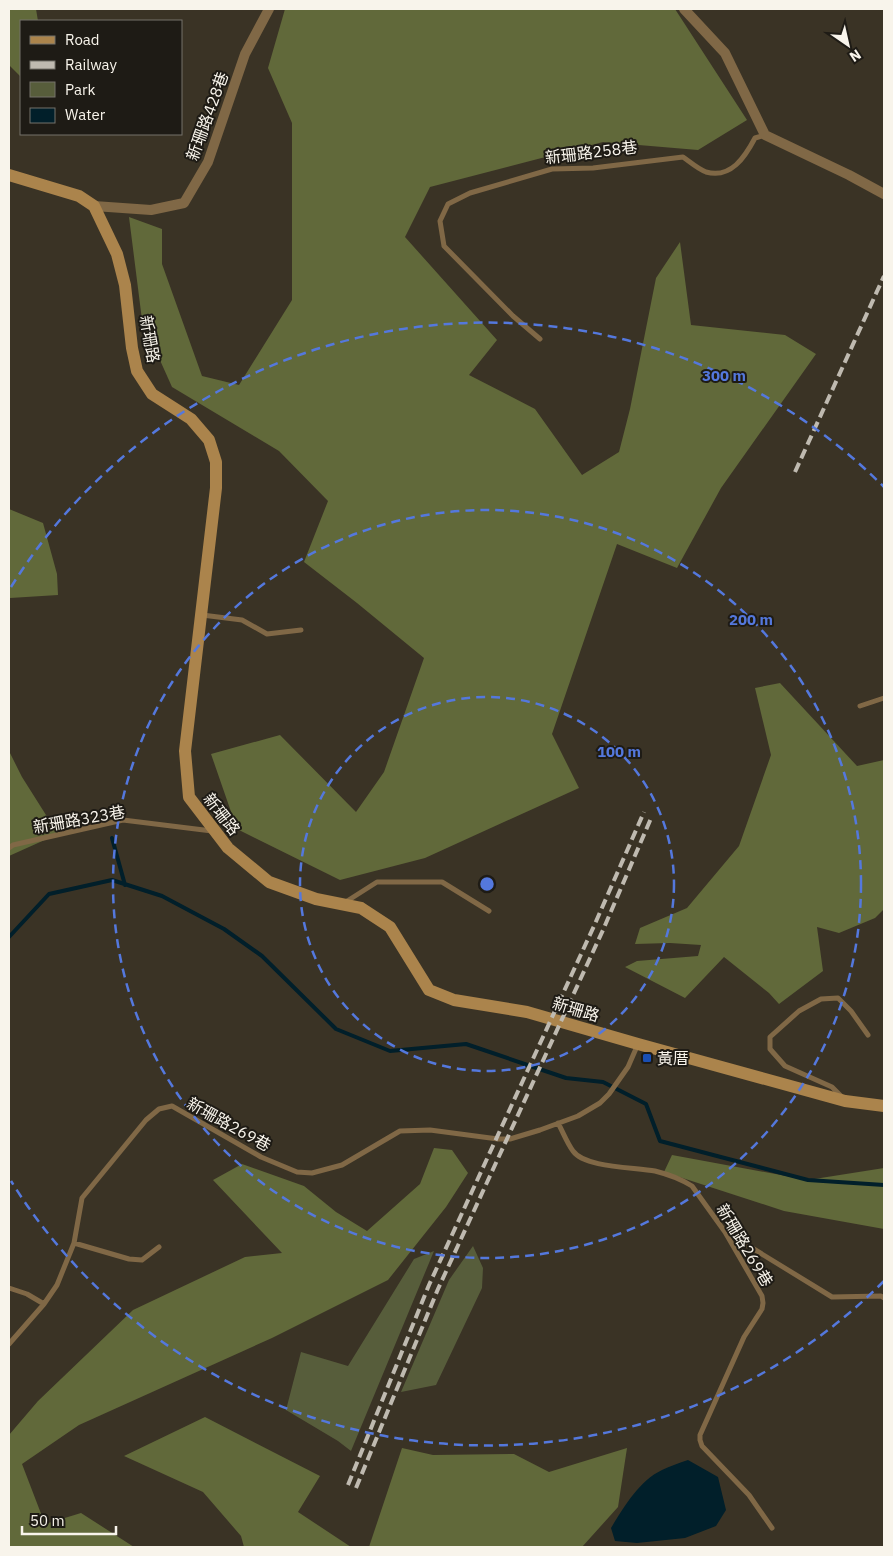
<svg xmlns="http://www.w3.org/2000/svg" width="893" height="1556" viewBox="0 0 893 1556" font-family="'IBM Plex Sans','Noto Sans TC',sans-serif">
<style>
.green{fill:#575d3b}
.forest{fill:#61693a}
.water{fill:#011f2a}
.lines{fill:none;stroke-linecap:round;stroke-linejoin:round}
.stream{stroke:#011f2a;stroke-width:4}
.lane{stroke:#806846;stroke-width:5}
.street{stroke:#806846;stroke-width:10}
.secondary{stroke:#ab844c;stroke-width:12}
.rail{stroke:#bfbab0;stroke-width:4;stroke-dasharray:10 5;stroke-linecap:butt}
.ring{fill:none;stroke:#5478dd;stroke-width:2.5;stroke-dasharray:9 6}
.transit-dot{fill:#1a4fb4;stroke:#1e1b15;stroke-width:2}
.labels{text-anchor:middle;stroke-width:4;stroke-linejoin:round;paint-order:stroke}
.street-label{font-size:16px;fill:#f8f4eb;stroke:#1e1b15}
.poi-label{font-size:16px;fill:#f8f4eb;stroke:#1e1b15;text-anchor:start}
.centre{fill:#5478dd;stroke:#1e1b15;stroke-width:2.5}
.ring-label{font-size:15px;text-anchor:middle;font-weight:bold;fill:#5478dd;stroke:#1e1b15;stroke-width:4;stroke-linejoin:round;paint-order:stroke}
</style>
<rect width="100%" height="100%" fill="#3a3325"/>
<path class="green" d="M473,1246L483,1268L482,1288L436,1385L401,1392L449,1280Z
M434,1251L351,1451L338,1441L286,1410L301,1352L348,1366L414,1259Z"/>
<path class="forest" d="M9,9H36L38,21H21V77L9,65Z
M285,9H675L747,120L698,150L603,142L430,187L405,237L497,340L469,375L535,409L582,475L619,452L630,409L656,278L680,242L691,325L785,335L816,354L721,488L677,568L617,544L552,734L579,788L425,858L340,880L237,829L211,754L280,735L356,812L384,772L424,658L357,603L304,562L328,501L279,451L172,387L142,320L129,217L162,229V264L202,376L239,385L292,300V123L268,68Z
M9,509L43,523L57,574L58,595L10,598L9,599Z
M780,683L857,766L884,760V909L875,918L839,933L817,927L823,971L779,1004L769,993L724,957L685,998L625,967L637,961L698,956L701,945L670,943L635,944L640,928L687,908L739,846L771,755L755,688Z
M9,751L22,777L58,834L9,856Z
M434,1148L452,1150L468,1173L446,1207L388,1280L272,1338L79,1425L22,1464L45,1524L81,1513L134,1547H9V1435L38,1401L133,1310L245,1257L282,1253L213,1180L242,1164L304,1186L336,1212L367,1231L420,1184Z
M672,1155L808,1180L884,1168V1229L784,1211L664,1172Z
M205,1417L320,1476L298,1512L351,1547H244L241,1536L203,1492L124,1456Z
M402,1448L433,1455L514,1454L549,1472L627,1448L618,1507L582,1547H369Z"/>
<path class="water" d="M688,1460L718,1477L726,1510L716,1526L685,1538L637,1543L615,1541L611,1528C624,1507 639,1481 662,1470C670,1466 679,1463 688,1460Z"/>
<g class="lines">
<path class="stream" d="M112,838L125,885
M9,937L49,894L112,880L162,896L224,929L262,956L336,1029L390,1051L466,1044L566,1078L603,1082L646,1104L660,1141L808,1180L884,1185"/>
<path class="lane" d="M540,339L513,316L444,246L440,221L448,204L470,193L552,169L593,168L683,157C690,162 698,169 706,172C731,179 745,157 755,138L765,135
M202,615L242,620L267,634L301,630
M860,706L884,698
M9,848L13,845L123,820L212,831
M344,903L377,882H442L489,911
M842,1097L832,1087L785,1066L770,1049V1037L799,1011L821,999L838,998L851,1011L868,1035
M558,1123C563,1132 567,1143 573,1151C585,1168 635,1167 655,1171C667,1174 681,1179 692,1186L725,1232L762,1296L763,1303L762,1309L744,1337L700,1435V1440L702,1446L749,1495L772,1528
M726,1232L832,1297L881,1296L884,1298
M74,1243L129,1259L142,1260L159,1247
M9,1288L27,1294L44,1304
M9,1344L44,1304L57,1285L74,1243L82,1198L146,1120L159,1109L172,1106L261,1157L297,1172L312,1173L342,1165L400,1131L430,1130L498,1139H510L540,1130L578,1116L600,1103L609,1094L628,1067L638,1044"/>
<path class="street" d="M684,9L725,53L765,135L849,175L884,194
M94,206L151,210L184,203L208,162L245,54L269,9"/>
<path class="secondary" d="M9,175L79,196L94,206L117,254L125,285L132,348L137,371L152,394L191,419L209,440L216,462V488L185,751L189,797L228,848L269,882L316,899L361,908L390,927L429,990L454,1000L527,1012L638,1044L845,1101L884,1106"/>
<path class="rail" d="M795,472L884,276
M348,1485L429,1285L594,926L644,812
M356,1488L438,1289L603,930L652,816"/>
</g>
<g class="ring">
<circle cx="487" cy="884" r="187"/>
<circle cx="487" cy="884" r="374"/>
<path d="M884 1281A561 561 0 0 1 11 1181M11 587A561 561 0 0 1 884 487"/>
</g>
<rect class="transit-dot" x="642" y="1053" width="10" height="10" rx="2.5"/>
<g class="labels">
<g class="street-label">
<text transform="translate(207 116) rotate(-70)" y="6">新珊路428巷</text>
<text transform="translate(591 152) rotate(-7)" y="6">新珊路258巷</text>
<text transform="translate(150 339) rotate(80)" y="6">新珊路</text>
<text transform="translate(222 814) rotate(52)" y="6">新珊路</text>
<text transform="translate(79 819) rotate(-10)" y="6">新珊路323巷</text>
<text transform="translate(576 1009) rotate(17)" y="6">新珊路</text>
<text transform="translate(229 1124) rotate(29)" y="6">新珊路269巷</text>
<text transform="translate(745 1245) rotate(59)" y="6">新珊路269巷</text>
</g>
<g class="poi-label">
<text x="657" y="1064">黃厝</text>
</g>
</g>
<circle cx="487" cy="884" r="8" class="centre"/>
<g class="ring-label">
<text x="724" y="381">300 m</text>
<text x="751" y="625">200 m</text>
<text x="619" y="757">100 m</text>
</g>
<rect width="893" height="1556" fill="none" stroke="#f8f4eb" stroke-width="20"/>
<rect x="20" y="20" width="162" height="115" fill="#1e1b15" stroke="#75726b"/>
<rect x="30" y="36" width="25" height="8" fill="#ab844c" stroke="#75726b"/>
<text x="65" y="45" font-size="15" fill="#f8f4eb">Road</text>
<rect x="30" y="61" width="25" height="8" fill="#bfbab0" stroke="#75726b"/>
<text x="65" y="70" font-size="15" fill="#f8f4eb">Railway</text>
<rect x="30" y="82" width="25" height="15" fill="#575d3b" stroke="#75726b"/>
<text x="65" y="95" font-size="15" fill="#f8f4eb">Park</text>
<rect x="30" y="108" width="25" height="15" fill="#011f2a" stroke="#75726b"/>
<text x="65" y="120" font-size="15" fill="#f8f4eb">Water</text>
<g transform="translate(848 45) rotate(146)" stroke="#1e1b15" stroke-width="4" paint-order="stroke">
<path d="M0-4L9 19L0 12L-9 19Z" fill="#f8f4eb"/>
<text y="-8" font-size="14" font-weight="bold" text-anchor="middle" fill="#f8f4eb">N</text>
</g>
<path d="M22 1526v8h94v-8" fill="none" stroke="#f8f4eb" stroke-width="2.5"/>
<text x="30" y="1526" font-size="15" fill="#f8f4eb" stroke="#1e1b15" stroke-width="4" paint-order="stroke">50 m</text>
</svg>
